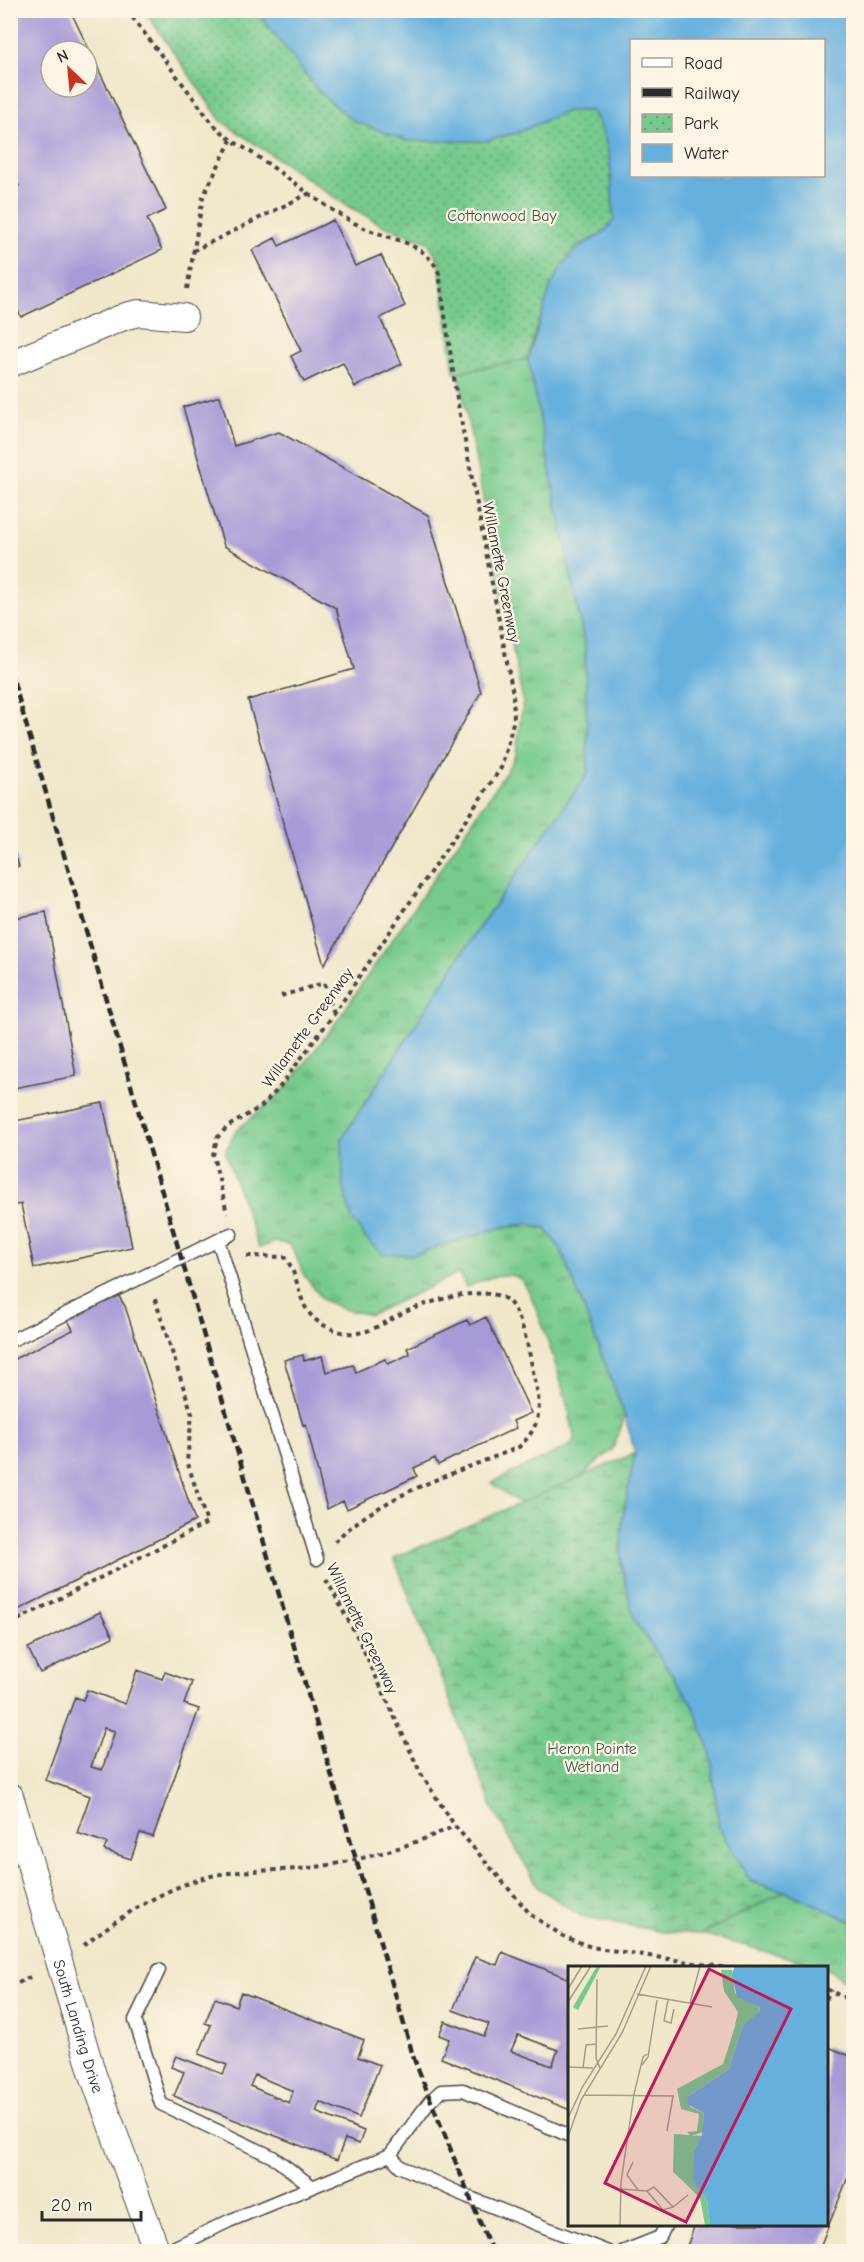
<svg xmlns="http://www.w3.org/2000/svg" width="864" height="2262" viewBox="0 0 864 2262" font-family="'Comic Neue',sans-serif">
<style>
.grass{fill:url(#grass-tufts);stroke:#507a5c;stroke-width:1.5}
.wetland{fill:url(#wetland-marsh);stroke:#507a5c;stroke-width:1.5}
.park{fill:url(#park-dots);stroke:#507a5c;stroke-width:1.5}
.water{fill:#66b0de;stroke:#486e84;stroke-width:1.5;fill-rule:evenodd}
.building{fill:#a89ad7;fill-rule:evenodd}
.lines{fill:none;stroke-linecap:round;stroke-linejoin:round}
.service-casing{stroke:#494743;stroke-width:15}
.minor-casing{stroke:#494743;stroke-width:28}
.path{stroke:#494743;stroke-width:4;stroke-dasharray:4.5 4.5;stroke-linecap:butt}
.service{stroke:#fff;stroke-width:12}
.minor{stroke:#fff;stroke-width:26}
.rail{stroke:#2b2b2b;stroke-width:4.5;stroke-dasharray:9 4.5;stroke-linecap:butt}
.labels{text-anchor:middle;stroke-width:4.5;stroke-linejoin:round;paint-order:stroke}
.park-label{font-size:16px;fill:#425b48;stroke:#fcf5e5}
.street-label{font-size:16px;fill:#2b2b2b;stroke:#fcf5e5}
.inset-road{fill:none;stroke:#a29c8b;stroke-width:1.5}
.view{fill:#c2185b;fill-opacity:0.15;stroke:#c2185b;stroke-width:3}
.inset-edge{fill:none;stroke:#2b2b2b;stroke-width:3}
</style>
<defs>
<pattern id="grass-tufts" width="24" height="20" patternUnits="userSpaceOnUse" patternTransform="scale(1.5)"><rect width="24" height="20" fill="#76ca8d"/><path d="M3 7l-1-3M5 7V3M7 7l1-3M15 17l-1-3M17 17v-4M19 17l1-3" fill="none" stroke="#61a473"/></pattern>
<pattern id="wetland-marsh" width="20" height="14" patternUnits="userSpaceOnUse" patternTransform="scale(1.5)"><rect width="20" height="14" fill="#76ca8d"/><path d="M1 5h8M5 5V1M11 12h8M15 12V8" fill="none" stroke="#61a473"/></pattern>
<pattern id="park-dots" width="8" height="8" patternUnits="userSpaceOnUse" patternTransform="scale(1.5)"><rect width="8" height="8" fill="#76ca8d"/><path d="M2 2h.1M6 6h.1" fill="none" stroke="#61a473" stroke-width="1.8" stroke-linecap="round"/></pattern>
</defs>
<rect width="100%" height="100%" fill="#fcf5e5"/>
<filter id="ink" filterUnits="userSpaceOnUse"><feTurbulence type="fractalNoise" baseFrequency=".0167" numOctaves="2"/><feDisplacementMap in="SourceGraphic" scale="12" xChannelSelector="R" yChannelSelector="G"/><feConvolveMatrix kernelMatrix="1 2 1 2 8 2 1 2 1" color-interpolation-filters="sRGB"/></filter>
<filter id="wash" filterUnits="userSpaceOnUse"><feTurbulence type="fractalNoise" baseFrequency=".008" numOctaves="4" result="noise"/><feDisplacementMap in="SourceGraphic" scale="24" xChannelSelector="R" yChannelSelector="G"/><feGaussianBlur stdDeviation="1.35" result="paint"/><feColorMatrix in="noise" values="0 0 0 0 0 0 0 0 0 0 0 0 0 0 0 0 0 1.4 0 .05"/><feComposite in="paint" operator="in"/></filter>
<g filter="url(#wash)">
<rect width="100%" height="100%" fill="#f1e8cb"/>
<path class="grass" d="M453,314L519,336L528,359L585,646L588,773L482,923L342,1138L412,1255C454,1242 502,1218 546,1229L561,1249L625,1416L613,1449L547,1505L525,1507L491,1483L571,1445L574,1439C573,1416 535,1289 519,1278C505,1269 480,1282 466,1287L459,1273L370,1315L343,1309L323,1300L304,1275L293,1249L288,1244L275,1242L259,1248L225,1152L236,1131L288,1086L339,1018L506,772L516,754L523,701L459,376Z
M785,1891L853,1922V1986L826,1968L702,1934Z"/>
<path class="wetland" d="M635,1453L622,1523L621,1563L634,1620L693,1704L711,1755L719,1828L751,1882L785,1891L702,1934L663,1932L581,1916L539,1888L492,1807L394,1558Z"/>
<path class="park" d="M145,11H257L288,51L407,141H485L516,133L567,111H591C615,143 610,183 614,220L602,234L578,247L537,325L528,359L454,373L439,260L428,242L386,227L346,205L221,121Z"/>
<path class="water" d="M257,11H853V1922L785,1891L751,1882L719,1828L711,1755L693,1704L634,1620L621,1563L622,1523L635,1453L625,1416L561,1249L546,1229L529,1224L502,1227L412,1255L383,1254L369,1242L352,1219L343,1185L342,1138L482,923L588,773L585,646L528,359L551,286L563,264L578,247L602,234L614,220C610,183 615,142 591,111H567L516,133L485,141H407L354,121L320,93ZM632,40H824V176H632Z"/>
<g id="blocks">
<path class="building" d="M10,10H70L166,210L147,219L162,250L21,317L10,295V190L19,186L10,169ZM51,51H87V87H51Z
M333,220L355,266L381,255L405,306L380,318L402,364L355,387L343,363L304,382L291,356L301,351L252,250L275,238L279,246Z
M220,396L234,446L279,432L428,515L481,692L324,965L248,700L354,669L336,608L224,546L183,407Z
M10,840L19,866L10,869Z
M46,912L76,1076L14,1088L10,1071V919Z
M103,1103L132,1247L34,1268L21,1204L10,1206V1122Z
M118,1295L125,1306L195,1521L10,1614V1361L73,1330L68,1320Z
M486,1317L531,1413L513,1421L516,1428L438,1465L435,1458L414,1468L417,1476L347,1509L343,1501L327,1509L306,1424L303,1425L284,1360L303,1355L304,1361L322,1356L326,1372L353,1365L356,1372L385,1359L388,1364L410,1354L407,1348L467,1320L470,1325Z
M100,1612L113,1637L40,1673L28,1648Z
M137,1670L162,1679L165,1672L192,1682L184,1704L199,1709L153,1837L140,1833L131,1859L104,1850L107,1843L77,1833L90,1796L45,1780L75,1697L83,1700L87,1690L125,1704ZM104,1728L115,1731L102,1770L91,1767Z
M502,1952L570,1979V2110L441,2058L449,2039L439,2035L445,2021L484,2036L489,2024L453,2010L475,1957L497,1965ZM518,2035L558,2050L552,2066L511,2051Z
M241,1992L364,2040L358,2057L380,2065L359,2118L320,2102L316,2112L364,2131L359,2144L345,2139L337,2160L174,2096L184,2072L171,2067L176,2056L223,2074L227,2065L199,2054L211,2025L205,2023L215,1998L236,2006ZM255,2075L293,2091L289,2103L250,2086Z
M826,2046L850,2056L854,2048V2162L818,2252H739L727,2246L724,2252H685L695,2224H826Z"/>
</g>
</g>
<g filter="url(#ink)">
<use href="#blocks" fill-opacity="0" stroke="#494743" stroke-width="1.5"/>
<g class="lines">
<defs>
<path id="service" d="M218,1240L317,1559
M10,1341L231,1234
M159,1970L135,2020L161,2104L273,2157L313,2187
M390,2155L401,2167L468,2197L608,2252
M165,2252L229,2221L390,2155L430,2101L441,2091L463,2090L570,2136
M622,2252L660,2237L666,2224"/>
<g id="minor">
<path d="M10,364L126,316L139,313L184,317"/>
<path id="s1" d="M10,1796L93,2075L157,2252"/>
</g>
</defs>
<use href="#service" class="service-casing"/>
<use href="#minor" class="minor-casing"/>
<path class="path" d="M127,10L213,124L231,140C275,165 313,201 358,225C387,240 425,240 439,273L457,399L513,694L514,719L501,768L334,1014L279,1088L262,1106L227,1127L217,1138L213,1155L227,1213
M193,251L310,193
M187,289L203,197L231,140
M281,996L324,983L334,1014
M247,1256L285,1257C306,1286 292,1317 338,1331C362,1338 377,1327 397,1316C419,1304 491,1280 510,1303C526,1323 530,1360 536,1385C542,1411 539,1428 519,1447C457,1473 383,1493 334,1542
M326,1579L358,1638L421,1774L455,1826L531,1915L563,1936L591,1947L727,1968
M10,1624L207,1523L187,1461L192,1414L154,1296
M84,1945C120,1916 166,1887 211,1876C239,1870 269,1871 298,1869C352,1864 406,1848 455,1826
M10,1987L34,1975
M826,1989L854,2002
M826,1999L831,1990"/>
<use href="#service" class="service"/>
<use href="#minor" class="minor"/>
<path class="rail" d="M10,669L414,2059L492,2252"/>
</g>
</g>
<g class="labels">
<g class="park-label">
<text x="502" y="221">Cottonwood Bay</text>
<text x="592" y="1754">Heron Pointe<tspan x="592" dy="18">Wetland</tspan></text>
</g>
<g class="street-label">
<text transform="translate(502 572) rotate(79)" y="6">Willamette Greenway</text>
<text transform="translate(307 1027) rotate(-54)" y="6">Willamette Greenway</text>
<text transform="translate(363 1628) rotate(64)" y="6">Willamette Greenway</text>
<text dy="6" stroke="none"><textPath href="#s1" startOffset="240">South Landing Drive</textPath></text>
</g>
</g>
<g transform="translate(568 1966)">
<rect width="260" height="260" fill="#f1e8cb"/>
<path d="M29,0H33L10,44L5,41ZM171,48L174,61L161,103L119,131L122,141L136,147L135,166L123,170L119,166L129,165L131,148L113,143L109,123L155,98ZM118,218H128L139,233L142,259H137L132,232Z" fill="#76ca8d"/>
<path d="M106,168L134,170L126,185L128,218H118L105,206Z" fill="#76ca8d"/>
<path d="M153,4H164L167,27L192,41L189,52L174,61L167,59L170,46L156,25Z" fill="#76ca8d"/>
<path d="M167,0H259V259H142L139,233L125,215L126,185L134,169L136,147L120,139L119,131L161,103L174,61L191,46L192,41L169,31L164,8Z" fill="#66b0de"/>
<path class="inset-road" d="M29,13L28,92L32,102M0,23L14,0M69,28L144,41M100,34L96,55L103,57L106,43M0,36L23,0M122,37L132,0M10,63L40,60M74,99L80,91L89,34M0,101L25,102M15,102L18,79L28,78M16,129L106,130M0,152L15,120L48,68L78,0M99,165L105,130M0,171L13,134L54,67L83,0M65,196L59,209L70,224M52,223L79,225L86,221L105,241L95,244L79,225M105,241L120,229M52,259L53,216L66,128L75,91L79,88"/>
<path class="view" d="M141,3L223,43L118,256L37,217Z"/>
<rect width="260" height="260" class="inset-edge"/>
</g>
<rect width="864" height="2262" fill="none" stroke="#fcf5e5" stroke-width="36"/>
<rect x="630" y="39" width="195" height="138" fill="#fcf5e5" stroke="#a8a49b" stroke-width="1.5"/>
<rect x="642" y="58" width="30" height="9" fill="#ffffff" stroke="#a8a49b" stroke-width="1.5"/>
<text x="684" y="69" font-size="18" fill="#2b2b2b">Road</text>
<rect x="642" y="88" width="30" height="9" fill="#2b2b2b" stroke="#a8a49b" stroke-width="1.5"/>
<text x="684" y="99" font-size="18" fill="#2b2b2b">Railway</text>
<rect x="642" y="114" width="30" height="18" fill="url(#park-dots)" stroke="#a8a49b" stroke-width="1.5"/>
<text x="684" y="129" font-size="18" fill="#2b2b2b">Park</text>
<rect x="642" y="144" width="30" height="18" fill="#66b0de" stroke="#a8a49b" stroke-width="1.5"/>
<text x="684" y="159" font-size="18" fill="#2b2b2b">Water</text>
<g transform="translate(69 69) rotate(334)"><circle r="28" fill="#fcf5e5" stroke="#a8a49b" stroke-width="1.5"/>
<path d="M0-4.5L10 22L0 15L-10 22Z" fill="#c8321e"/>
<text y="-9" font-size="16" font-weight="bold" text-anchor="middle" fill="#2b2b2b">N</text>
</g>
<path d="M42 2211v9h99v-9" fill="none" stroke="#2b2b2b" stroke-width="3"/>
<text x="51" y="2211" font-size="18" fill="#2b2b2b" stroke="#fcf5e5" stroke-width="4.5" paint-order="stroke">20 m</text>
</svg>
